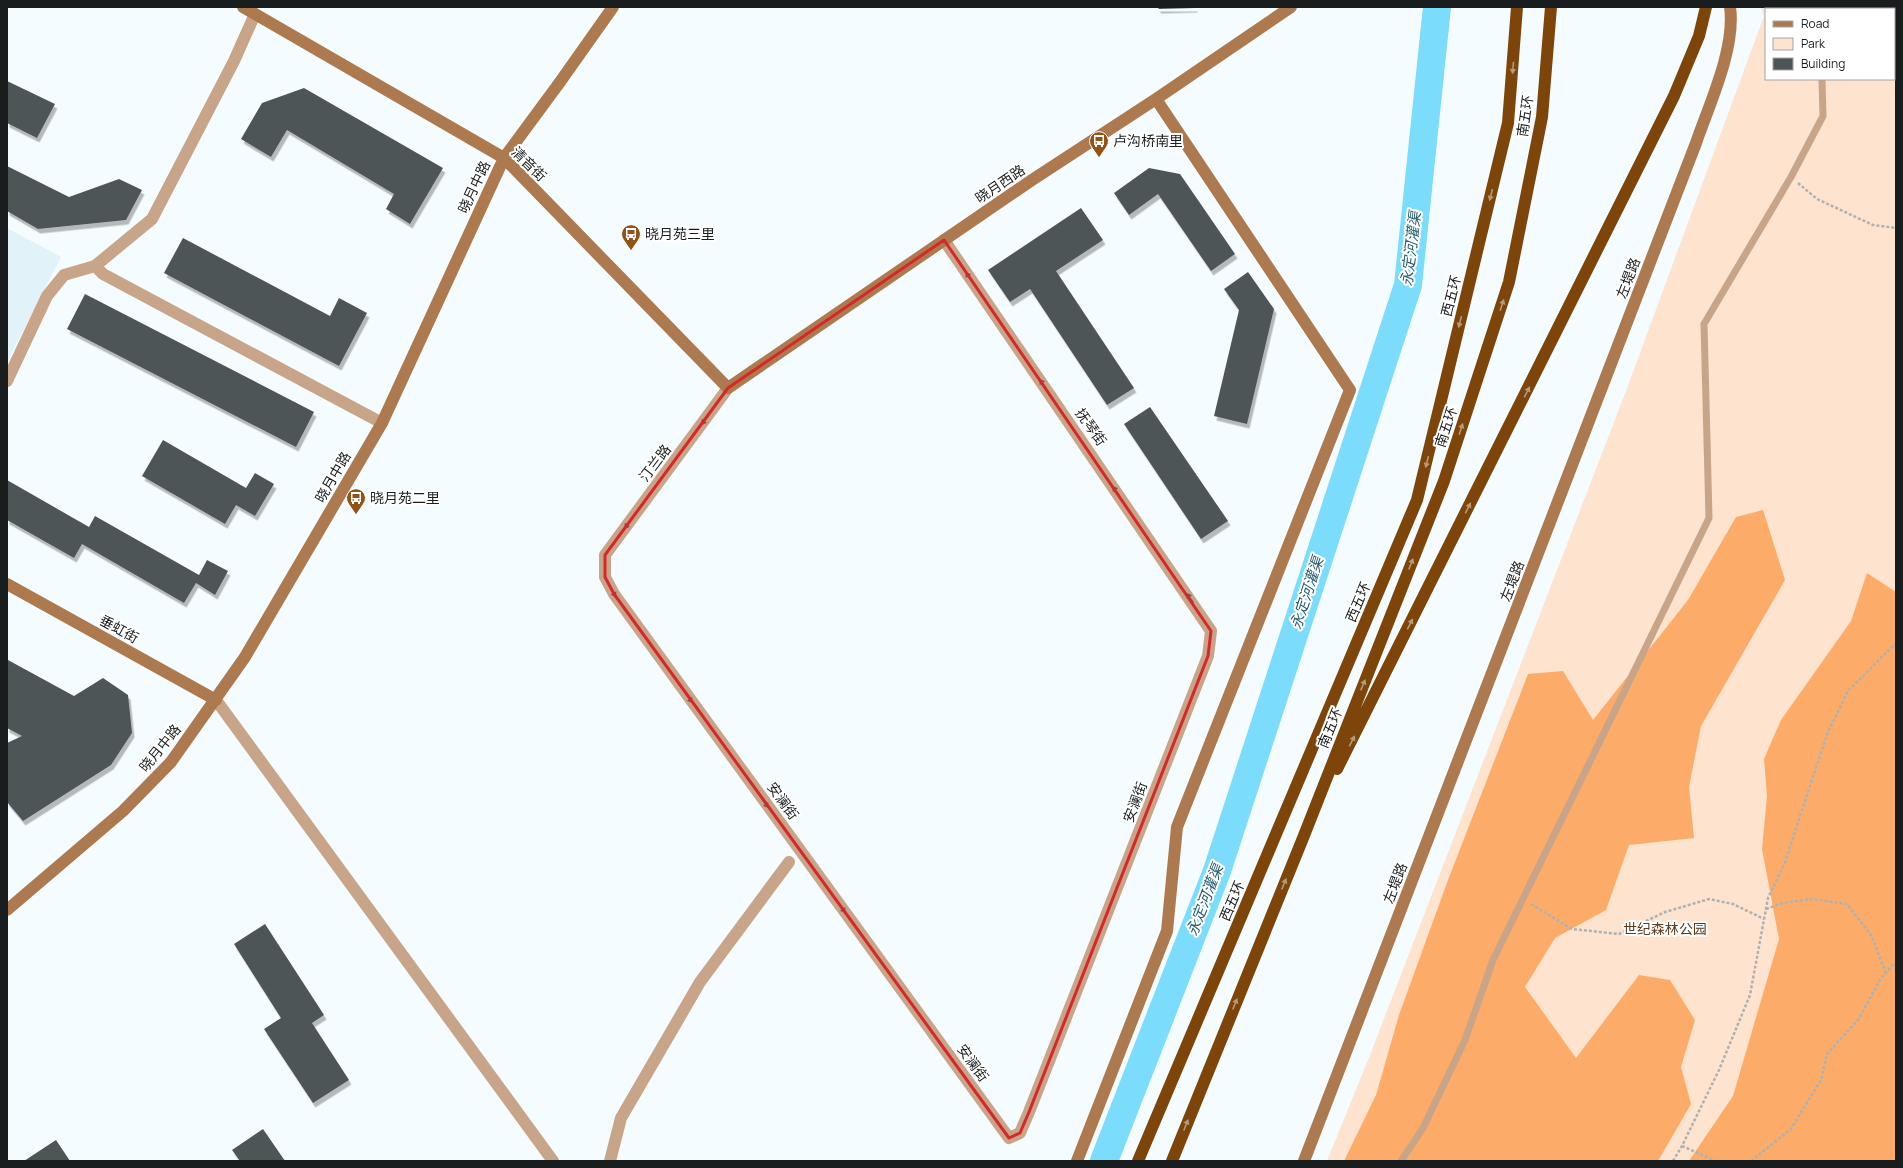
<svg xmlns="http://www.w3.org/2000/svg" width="1903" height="1168" viewBox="0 0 1903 1168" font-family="Manrope,'Noto Sans SC',sans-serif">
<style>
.built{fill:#e1f2f8}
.green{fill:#fee3cf;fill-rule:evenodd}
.forest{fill:#fcac68}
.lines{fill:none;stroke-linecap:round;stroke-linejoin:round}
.river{stroke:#7cdcfc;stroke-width:28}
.building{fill:#4e5557;filter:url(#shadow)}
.path{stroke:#acb2b4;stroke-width:2.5;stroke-dasharray:3 2;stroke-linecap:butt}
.lane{stroke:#c8a589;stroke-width:7}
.street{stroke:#c8a589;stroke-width:12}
.secondary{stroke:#ad7a50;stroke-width:12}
.highway{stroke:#7d4509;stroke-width:12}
.oneway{fill:#b89978}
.oneway2{fill:#685a4e}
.marked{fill:none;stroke:#d62828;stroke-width:3;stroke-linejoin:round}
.labels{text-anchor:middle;stroke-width:4;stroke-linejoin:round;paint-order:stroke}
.street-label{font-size:14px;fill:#1a1d1e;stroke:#fff}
.poi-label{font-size:14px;fill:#1a1d1e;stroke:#fff;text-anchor:start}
.park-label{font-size:14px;fill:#5c3b1f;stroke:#fff}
.water-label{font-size:15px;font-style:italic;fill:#2a5f70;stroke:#fff}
</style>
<defs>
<filter id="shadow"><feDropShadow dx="2.5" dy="4.5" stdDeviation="0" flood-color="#0004"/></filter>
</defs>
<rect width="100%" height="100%" fill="#f5fcff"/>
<path class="built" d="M7,228L61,257L7,362Z"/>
<path class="green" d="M1761,7H1896V1161H1327L1370,1055L1626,391L1764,16ZM1766,9H1894V79H1766Z"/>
<path class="forest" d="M1763,510L1785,580L1701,726L1689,787L1694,838L1629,845L1606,910L1555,938L1525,987L1576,1058L1639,975L1670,980L1695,1020L1681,1067L1691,1104L1658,1161H1344L1376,1095L1399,1015L1448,880L1528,674L1563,671L1593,720L1688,600L1736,517Z
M1867,573L1896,592V1161H1689L1733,1096L1779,939L1762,849L1767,796L1764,759L1781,720L1851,621Z"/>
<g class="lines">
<path class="river" d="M1104,1161L1217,871L1408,285L1437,7"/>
</g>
<path class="building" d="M1157,7H1195V8L1159,9Z
M7,81L55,104L37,138L7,123Z
M304,88L443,168L410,224L386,209L394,194L287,130L271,157L241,139L262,103Z
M7,166L69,197L119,179L142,190L126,220L38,229L7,211Z
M1149,168L1180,174L1235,254L1211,271L1158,194L1129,215L1114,193Z
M1081,208L1103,240L1056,271L1134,388L1107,405L1030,289L1010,302L988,270Z
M183,238L330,316L339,298L367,313L339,366L164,273Z
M1248,272L1274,309L1247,424L1214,416L1239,310L1224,289Z
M85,294L314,412L296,447L67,329Z
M1150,407L1228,521L1201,539L1124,424Z
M163,440L246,488L255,473L274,484L255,516L236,505L225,524L142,476Z
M7,480L89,527L95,516L199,575L207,560L228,571L215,595L196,583L184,603L82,544L74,558L7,520Z
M8,660L74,696L103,678L128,695L132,733L111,765L23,821L7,802V743L22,736L7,728Z
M265,924L324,1015L312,1023L349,1080L313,1103L264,1029L281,1018L234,944Z
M263,1129L285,1161H240L232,1150Z
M56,1140L70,1161H24Z"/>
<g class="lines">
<path class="path" d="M1798,183L1817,199L1873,225L1896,228
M1531,904L1572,929L1619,934L1665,912L1709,899L1733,904L1764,919
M1766,909L1783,903L1811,899L1847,904L1871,935L1886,973
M1682,1146L1716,1161
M1673,1161L1682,1146L1719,1070L1750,995L1768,898L1785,862L1828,732L1848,691L1896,643
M1751,1161L1791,1129L1821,1080L1827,1054L1858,1020L1881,978L1896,962"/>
<path class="lane" d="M1820,7V9
M1401,1161L1423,1128L1465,1040L1493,960L1709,518L1704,324L1791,177L1823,116L1822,79"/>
<path class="street" d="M95,266L103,274L382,423
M7,381L47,296L64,275L95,266L152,219L234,61L255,14
M728,388L605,555V577L614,594L1009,1138L1020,1133L1029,1112L1208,656L1211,631L944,240
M216,700L553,1161
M610,1161L621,1118L700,982L789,862"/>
<path class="secondary" d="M243,7L504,158L728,388L1032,180L1156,99L1291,7
M7,584L216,700
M7,910L123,811L171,762L245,657L382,423L504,158L560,82L613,7
M1077,1161L1167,931L1177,827L1350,390L1156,99
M1304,1161L1696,143C1709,105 1736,48 1730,7"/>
<path class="highway" d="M1337,769L1674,96L1699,36L1706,7
M1138,1161L1417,500L1508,123L1517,7
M1172,1161L1303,838L1444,481L1509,282L1542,117L1551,7"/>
</g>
<defs><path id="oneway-solid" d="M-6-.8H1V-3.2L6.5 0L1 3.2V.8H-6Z"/></defs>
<g class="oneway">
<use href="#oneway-solid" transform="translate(1513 68) rotate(95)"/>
<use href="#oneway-solid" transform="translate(1491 195) rotate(104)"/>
<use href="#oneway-solid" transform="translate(1502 305) rotate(-72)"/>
<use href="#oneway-solid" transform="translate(1460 322) rotate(104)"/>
<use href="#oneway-solid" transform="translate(1527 392) rotate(-63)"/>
<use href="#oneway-solid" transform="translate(1461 429) rotate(-72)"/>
<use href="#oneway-solid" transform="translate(1427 462) rotate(104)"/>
<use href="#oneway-solid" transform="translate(1468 508) rotate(-63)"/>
<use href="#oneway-solid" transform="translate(1411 564) rotate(-68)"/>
<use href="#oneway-solid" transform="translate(1410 624) rotate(-63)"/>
<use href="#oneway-solid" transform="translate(1363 685) rotate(-68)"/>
<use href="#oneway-solid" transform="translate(1352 741) rotate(-63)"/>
<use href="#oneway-solid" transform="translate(1284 884) rotate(-68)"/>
<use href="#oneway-solid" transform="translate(1235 1004) rotate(-68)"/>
<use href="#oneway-solid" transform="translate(1186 1125) rotate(-68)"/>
</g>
<g class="oneway2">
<use href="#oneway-solid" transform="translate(969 277) rotate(-125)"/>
<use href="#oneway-solid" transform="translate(1043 384) rotate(-125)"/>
<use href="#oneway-solid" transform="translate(705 420) rotate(127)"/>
<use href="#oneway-solid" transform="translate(1116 491) rotate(-125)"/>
<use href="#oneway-solid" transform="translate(628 524) rotate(127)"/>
<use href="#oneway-solid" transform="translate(613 592) rotate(61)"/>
<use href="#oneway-solid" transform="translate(1190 598) rotate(-125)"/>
<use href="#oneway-solid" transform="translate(689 698) rotate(54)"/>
<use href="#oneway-solid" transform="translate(765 803) rotate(54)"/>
<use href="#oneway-solid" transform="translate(842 908) rotate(54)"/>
</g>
<path class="marked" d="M944,240L1211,631L1208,656L1029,1112L1020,1133L1009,1138L614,594L605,577V555L728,388Z"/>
<defs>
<symbol id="bus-pin" viewBox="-11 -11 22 30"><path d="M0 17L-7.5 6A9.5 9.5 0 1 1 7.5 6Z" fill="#915416" stroke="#fff"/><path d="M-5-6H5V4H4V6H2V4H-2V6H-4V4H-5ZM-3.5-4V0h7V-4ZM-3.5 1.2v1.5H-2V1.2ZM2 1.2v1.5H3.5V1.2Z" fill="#fff"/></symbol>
</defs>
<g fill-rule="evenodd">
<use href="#bus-pin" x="1088" y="130" width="22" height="30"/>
<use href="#bus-pin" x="620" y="223" width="22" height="30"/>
<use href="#bus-pin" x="345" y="487" width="22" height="30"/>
</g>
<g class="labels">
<g class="street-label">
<text transform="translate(1525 116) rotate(-82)" y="5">南五环</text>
<text transform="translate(529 164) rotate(44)" y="5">清音街</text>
<text transform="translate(1000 184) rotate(-34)" y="5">晓月西路</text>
<text transform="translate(474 187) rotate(-65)" y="5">晓月中路</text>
<text transform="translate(1628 278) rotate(-69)" y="5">左堤路</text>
<text transform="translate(1451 296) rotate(-76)" y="5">西五环</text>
<text transform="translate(1091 427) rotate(55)" y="5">抚琴街</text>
<text transform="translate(1446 427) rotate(-72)" y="5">南五环</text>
<text transform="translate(655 463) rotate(-53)" y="5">汀兰路</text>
<text transform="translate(333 477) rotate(-60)" y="5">晓月中路</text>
<text transform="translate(1512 581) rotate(-69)" y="5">左堤路</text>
<text transform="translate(1358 602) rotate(-67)" y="5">西五环</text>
<text transform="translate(119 629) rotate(29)" y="5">垂虹街</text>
<text transform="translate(1330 728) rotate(-68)" y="5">南五环</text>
<text transform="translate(160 748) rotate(-51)" y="5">晓月中路</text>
<text transform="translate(783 801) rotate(54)" y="5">安澜街</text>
<text transform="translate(1135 802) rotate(-69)" y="5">安澜街</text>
<text transform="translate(1395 883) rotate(-69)" y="5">左堤路</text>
<text transform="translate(1232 901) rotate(-67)" y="5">西五环</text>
<text transform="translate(973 1063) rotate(54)" y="5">安澜街</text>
</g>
<g class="poi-label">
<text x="1113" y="146">卢沟桥南里</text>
<text x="645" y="239">晓月苑三里</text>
<text x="370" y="503">晓月苑二里</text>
</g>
<g class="park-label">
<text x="1665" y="934">世纪森林公园</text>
</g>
<g class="water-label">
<text transform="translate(1411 249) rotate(-83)" y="5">永定河灌渠</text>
<text transform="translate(1307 593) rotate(-72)" y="5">永定河灌渠</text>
<text transform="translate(1205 900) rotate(-69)" y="5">永定河灌渠</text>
</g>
</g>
<rect width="1903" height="1168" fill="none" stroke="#1a1d1e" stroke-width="16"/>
<rect x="1765" y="8" width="130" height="72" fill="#ffffff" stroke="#a3a5a5"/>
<rect x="1773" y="21" width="20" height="6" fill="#ad7a50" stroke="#a3a5a5"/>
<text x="1801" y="28" font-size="12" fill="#1a1d1e">Road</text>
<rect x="1773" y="38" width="20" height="12" fill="#fee3cf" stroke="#a3a5a5"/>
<text x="1801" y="48" font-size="12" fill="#1a1d1e">Park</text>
<rect x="1773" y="58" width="20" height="12" fill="#4e5557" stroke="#a3a5a5"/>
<text x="1801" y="68" font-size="12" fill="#1a1d1e">Building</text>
</svg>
